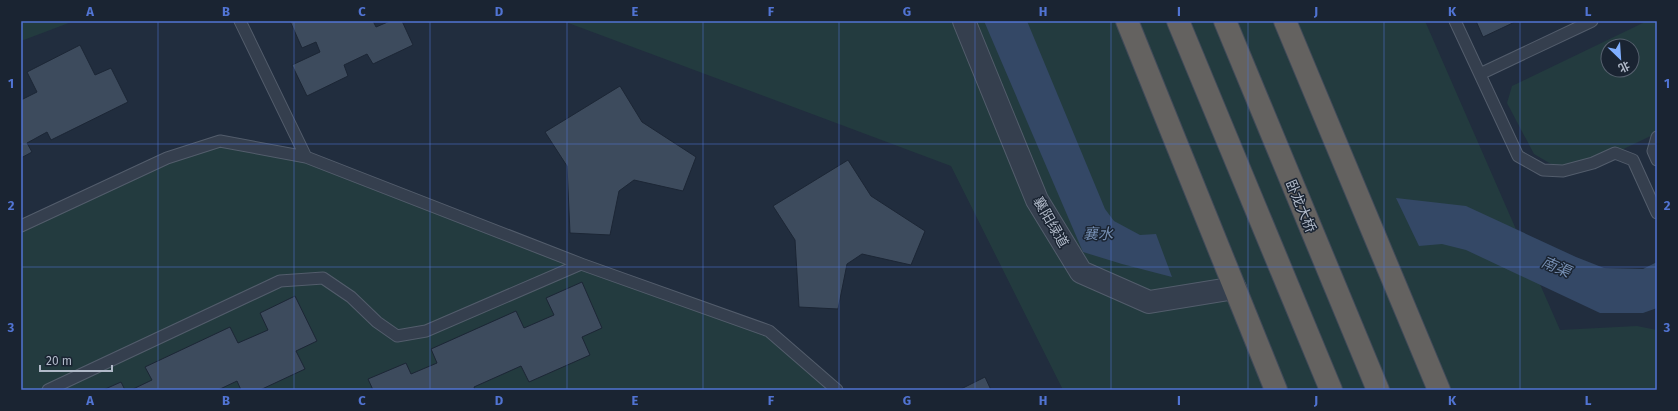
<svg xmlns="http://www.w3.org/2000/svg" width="1678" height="411" viewBox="0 0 1678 411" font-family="'Fira Sans','Noto Sans SC',sans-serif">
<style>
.green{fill:#233b3f;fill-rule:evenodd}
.water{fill:#344866}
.building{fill:#3d4b5d;stroke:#1c2635}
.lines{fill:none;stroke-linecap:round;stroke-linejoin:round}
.service-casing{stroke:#535d6c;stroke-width:13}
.minor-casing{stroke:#535d6c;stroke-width:24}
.trunk-casing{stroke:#404a59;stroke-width:24}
.service{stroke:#353f4e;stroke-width:11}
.minor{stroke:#353f4e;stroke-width:22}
.trunk{stroke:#646260;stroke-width:22}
.grid{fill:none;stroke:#5174d3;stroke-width:1;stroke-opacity:0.55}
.labels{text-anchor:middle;stroke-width:3;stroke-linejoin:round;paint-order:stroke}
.street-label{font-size:14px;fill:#b1bac9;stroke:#1a2432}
.water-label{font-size:15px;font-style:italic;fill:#768fb3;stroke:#1a2432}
.neatline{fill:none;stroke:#5174d3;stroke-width:1.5}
.grid-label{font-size:13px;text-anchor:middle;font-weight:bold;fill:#5174d3}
</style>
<rect width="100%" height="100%" fill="#212d3e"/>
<path class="green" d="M21,21H74L21,41Z
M563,21H1425L1560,330L1637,326L1657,330V390H1063L951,166Z
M1647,21H1657V133L1615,153L1563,171L1534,154L1507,103L1512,86ZM1608,46H1632V70H1608Z
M220,141L306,157L769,331L837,390H21V226L167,158Z"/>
<path class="water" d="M984,21H1027L1105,209L1114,221L1140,235L1156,234L1172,277L1122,264L1083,252Z
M1396,198L1466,206L1576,257L1604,268L1643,269L1657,262V308L1643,313H1600L1466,250L1442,244L1419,246Z"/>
<path class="building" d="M290,21H373L376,27L390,21H402L413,45L373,64L367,54L344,65L348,76L307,96L292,65L320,52L316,42L302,48Z
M1476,21H1517L1483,37Z
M80,45L95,75L111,68L128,102L51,140L47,132L27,143L32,152L21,158V100L37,92L27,72Z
M620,86L642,122L696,157L683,191L634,180L619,191L610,235L570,233L567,166L545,132Z
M848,160L871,196L925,231L911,265L862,254L847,264L838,309L799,307L795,240L773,206Z
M582,282L602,328L582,337L590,355L529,382L521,366L474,387L475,390H373L368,379L406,363L411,374L437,363L431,349L516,311L524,328L554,315L546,298Z
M295,296L317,341L296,351L305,369L260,390H241L237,381L218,390H131L152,380L145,367L230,327L238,343L268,330L260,313Z
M985,377L991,390H959Z
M121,382L125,390H103Z"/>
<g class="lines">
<defs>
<path id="service" d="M240,21L306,157L581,264L769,331L837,390
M1455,21L1518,156L1543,170L1563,171L1593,163L1615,153L1633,160L1657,213
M1480,74L1592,21
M1657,137L1653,151L1657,160
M21,226L167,158L220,141L306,157
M48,390L280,281L323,278L351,297L377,322L397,336L426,331L581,264"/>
<path id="minor" d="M964,21L1037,200L1081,272L1149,302L1235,288"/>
<path id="trunk" d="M1127,21L1276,390
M1178,21L1331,390
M1225,21L1378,390
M1285,21L1439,390"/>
</defs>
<use href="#service" class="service-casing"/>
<use href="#minor" class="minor-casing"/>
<use href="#trunk" class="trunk-casing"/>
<use href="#service" class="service"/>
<use href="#minor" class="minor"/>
<use href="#trunk" class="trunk"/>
</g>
<path class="grid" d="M158,21V390M294,21V390M430,21V390M567,21V390M703,21V390M839,21V390M975,21V390M1111,21V390M1248,21V390M1384,21V390M1520,21V390M21,144H1657M21,267H1657"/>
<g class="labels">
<g class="street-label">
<text transform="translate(1301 206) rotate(67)" y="5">卧龙大桥</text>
<text transform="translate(1051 222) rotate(60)" y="5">襄阳绿道</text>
</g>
<g class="water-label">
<text x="1098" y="239">襄水</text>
<text transform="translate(1556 267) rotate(23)" y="5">南渠</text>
</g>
</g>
<rect width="1678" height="411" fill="none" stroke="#1a2432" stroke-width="44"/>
<g transform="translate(1620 58) rotate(155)"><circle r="19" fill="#1a2432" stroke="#56606e"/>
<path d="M0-3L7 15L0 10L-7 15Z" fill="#80afff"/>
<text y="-6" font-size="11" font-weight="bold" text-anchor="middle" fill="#b1bac9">北</text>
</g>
<path d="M40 365v6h72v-6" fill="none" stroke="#b1bac9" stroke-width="2"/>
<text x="46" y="365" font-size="12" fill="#b1bac9" stroke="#1a2432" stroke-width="3" paint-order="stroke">20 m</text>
<rect x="22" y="22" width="1634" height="367" class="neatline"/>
<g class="grid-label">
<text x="90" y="16">A</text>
<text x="226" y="16">B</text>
<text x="362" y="16">C</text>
<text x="499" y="16">D</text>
<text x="635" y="16">E</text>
<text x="771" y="16">F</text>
<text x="907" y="16">G</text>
<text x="1043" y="16">H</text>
<text x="1179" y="16">I</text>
<text x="1316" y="16">J</text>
<text x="1452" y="16">K</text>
<text x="1588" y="16">L</text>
<text x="11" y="88">1</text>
<text x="1667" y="88">1</text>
<text x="11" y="210">2</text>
<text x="1667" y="210">2</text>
<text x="11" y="332">3</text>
<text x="1667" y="332">3</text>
<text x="90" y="405">A</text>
<text x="226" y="405">B</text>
<text x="362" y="405">C</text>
<text x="499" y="405">D</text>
<text x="635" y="405">E</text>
<text x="771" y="405">F</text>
<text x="907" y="405">G</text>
<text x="1043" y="405">H</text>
<text x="1179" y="405">I</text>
<text x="1316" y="405">J</text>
<text x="1452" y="405">K</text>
<text x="1588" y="405">L</text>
</g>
</svg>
